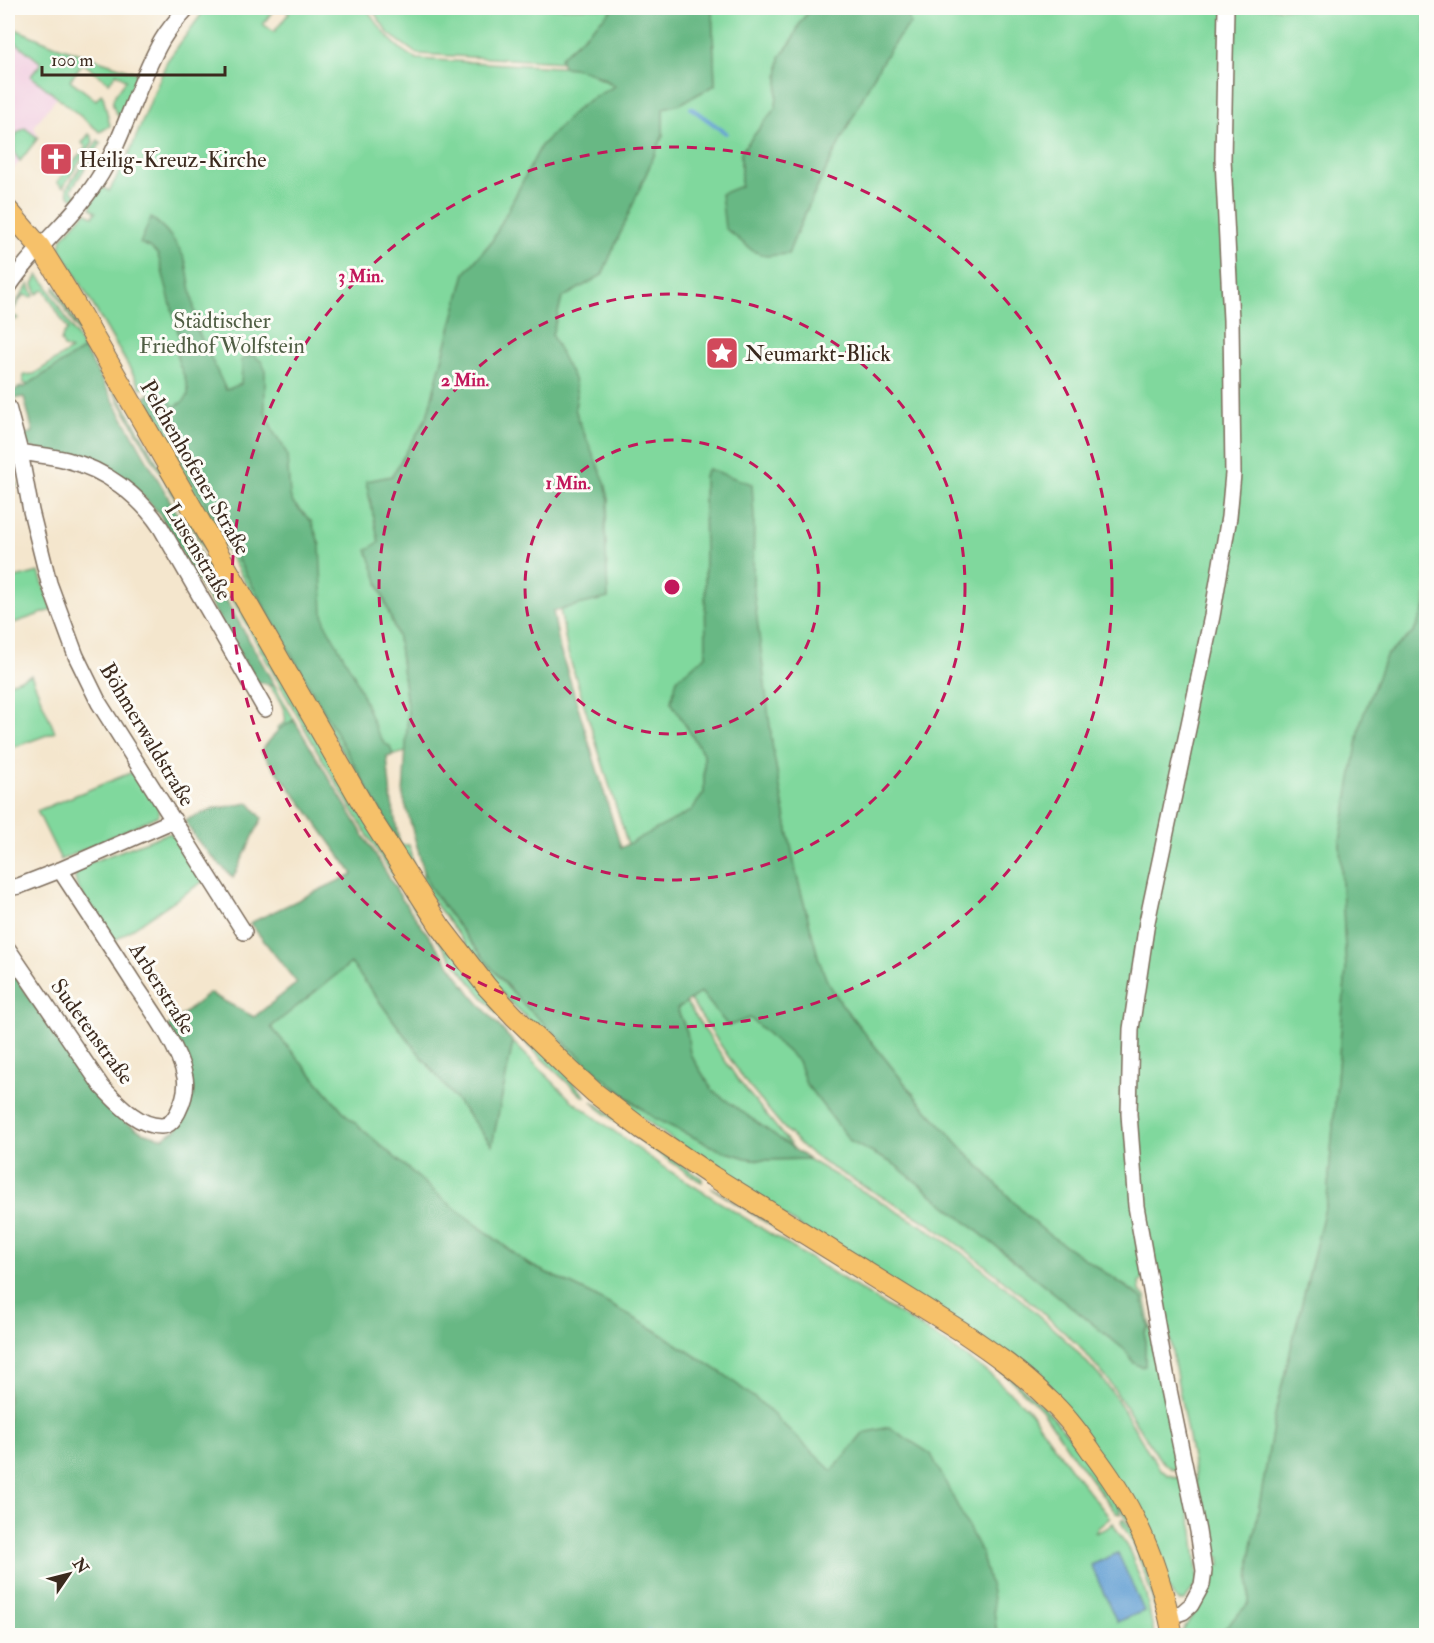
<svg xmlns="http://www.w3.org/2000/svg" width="1434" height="1643" viewBox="0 0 1434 1643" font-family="'IM FELL Double Pica',serif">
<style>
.built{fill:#f2cfe1}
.green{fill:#80d89d;stroke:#5e815e;stroke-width:1.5}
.forest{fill:#68b884;stroke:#527151;stroke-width:1.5}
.water{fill:#629fd3;stroke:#4e6478;stroke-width:1.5}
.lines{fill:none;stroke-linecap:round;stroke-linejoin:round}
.stream{stroke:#629fd3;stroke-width:4}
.minor-casing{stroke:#7c6c5b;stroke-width:18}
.major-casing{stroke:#7c6c5b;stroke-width:22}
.minor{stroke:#fff;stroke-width:15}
.major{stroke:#f6c16b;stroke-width:20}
.ring{fill:none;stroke:#c2185b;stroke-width:3;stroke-dasharray:10 8}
.labels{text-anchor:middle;stroke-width:6;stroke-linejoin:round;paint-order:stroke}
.poi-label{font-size:22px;fill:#3b2a1e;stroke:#fdfcf7;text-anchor:start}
.park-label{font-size:22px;fill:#505e44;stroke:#fdfcf7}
.street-label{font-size:22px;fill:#3b2a1e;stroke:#fdfcf7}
.centre{fill:#c2185b;stroke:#fdfcf7;stroke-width:3}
.ring-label{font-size:18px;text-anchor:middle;font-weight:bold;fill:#c2185b;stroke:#fdfcf7;stroke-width:6;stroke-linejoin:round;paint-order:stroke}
</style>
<rect width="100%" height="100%" fill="#fdfcf7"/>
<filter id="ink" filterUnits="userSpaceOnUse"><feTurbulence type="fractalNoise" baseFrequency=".0167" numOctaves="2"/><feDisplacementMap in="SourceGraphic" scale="12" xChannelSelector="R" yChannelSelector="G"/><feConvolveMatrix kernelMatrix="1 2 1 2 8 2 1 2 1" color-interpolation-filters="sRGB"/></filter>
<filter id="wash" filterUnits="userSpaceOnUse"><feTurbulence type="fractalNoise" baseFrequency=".008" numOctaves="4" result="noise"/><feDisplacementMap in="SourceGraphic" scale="24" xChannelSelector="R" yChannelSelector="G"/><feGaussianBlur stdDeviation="1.35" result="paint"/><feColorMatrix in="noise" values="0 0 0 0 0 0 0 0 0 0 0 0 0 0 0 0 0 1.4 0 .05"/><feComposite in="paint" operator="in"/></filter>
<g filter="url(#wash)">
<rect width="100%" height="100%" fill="#f4e6cd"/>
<path class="built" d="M8,26L56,46L59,95L34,126L38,138L8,176Z
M8,242L19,254L8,269Z"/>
<path class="green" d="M206,8H275L263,24L274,32L289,13L283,8H366C380,27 394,49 417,59L576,68L588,72L615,86L591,99L577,109L541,146L492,241L465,273L427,417L392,476L366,481L379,542L378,584L398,638L408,712L406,752L387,757L212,498L146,386L141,388L60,248L62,238L85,213H87L93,216L96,212L91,208L92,203L101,189L104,188L109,191L127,159L167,61Z
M371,8H614L560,58L562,62L417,54L389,34Z
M712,8H811L800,23L792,41L780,57L776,107L741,152V186L788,254C808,204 832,157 856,111C871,81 886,48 910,24L907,8H1426V605L1414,632L1386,656L1340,842L1346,970L1327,1200L1276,1410L1250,1558L1249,1603L1223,1630L1225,1635H1183L1182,1631C1197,1610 1210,1591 1211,1565H1220L1219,1557L1210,1554L1160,1288L1144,1279L1139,1283L1140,1291L1145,1297L1179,1468L1173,1470L1167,1466L1159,1458L1108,1380L1079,1346L1033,1304L972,1255L931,1225L824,1163L804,1148L782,1126L747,1084L690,1000L701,992L728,1025L750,1018L798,1061L806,1084L851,1142L894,1164L1125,1350L1134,1363L1145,1366V1332L1149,1327L1143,1300L1139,1295L1048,1234L1029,1218L963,1149L918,1100L843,1006L827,981L819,961L796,873L773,751L754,601L752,564L708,469L704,476L706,656L677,679L671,702L704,755V793L691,811L628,845L568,653L560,609L608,598L605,526L609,500L604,482L578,419L575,408L577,395L552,335L562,298L602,275L663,135V108L680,104L715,85Z
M8,26L56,46L138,73L121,119C105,101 115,96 126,80L117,73L109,83L83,63L70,80L96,100L101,94L103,96L110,126L100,132L31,76L41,63L8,36Z
M25,128L38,138L20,161C11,152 15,145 16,134Z
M89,134L92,137L93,142L63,187L57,182L86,147L82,143Z
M98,140L101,143L71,190L77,196L75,199C69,198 68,194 67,188Z
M38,275L46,284L84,349L27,385L23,382L24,375L34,374L71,350L64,347L61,341L63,335L68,330L45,291L43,290L37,294L33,284Z
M29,284L34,296L32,297L23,295L11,314L18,318L15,320L8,322V313H9Z
M55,287L401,882L400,883H398C341,796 291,704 240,613C179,504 117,397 54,290Z
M145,397L400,845H409L414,869L411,871L141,401Z
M9,452L17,486L8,488V453Z
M39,572L52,610L8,625V580Z
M31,675L55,732L12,748L8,733V684Z
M266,683L275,686L294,720L278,730L277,728L285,722C288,711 274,690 266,683Z
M135,771L158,804L159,815L61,860L37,811Z
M166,834H171L178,838L205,880L114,941L77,887L75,878L77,871L89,863Z
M422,867L430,887L455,922L508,988L561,1040L628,1099L654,1118L720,1150L746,1158L761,1160L808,1159L929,1230L965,1255L1024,1302L1070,1344L1103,1380L1117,1399L1145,1446L1160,1469L1168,1475L1179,1478L1182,1481L1193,1531L1198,1581L1185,1601H1179L1173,1596L1051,1392L708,1166L601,1087L506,998L420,883L423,874Z
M405,889L585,1096H582C553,1069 523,1042 496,1013C463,974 432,934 403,892Z
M351,963L402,1032L492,1144L513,1042L570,1099L663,1167L941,1340L991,1375L1028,1409L1070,1468L1110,1518L1098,1528L1095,1533L1107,1528L1113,1523L1130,1552L1146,1594L1154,1635H997L864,1433L832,1472L762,1404L725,1375L655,1330L591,1294L528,1264L443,1199L348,1117L271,1027Z
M686,1002L738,1080L794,1149L713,1091L690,1054L687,1032L677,1008Z
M592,1101L702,1179V1182L698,1180L649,1147L598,1108Z
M711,1187L826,1258H824L813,1252L716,1191Z
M832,1261H835L1004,1371L1044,1407L1075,1443L1090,1463L1119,1508L1120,1514L1116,1513L1072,1454L1042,1410L1032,1400L1003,1373L963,1345Z
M1123,1519C1144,1542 1155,1597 1161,1628L1145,1574L1133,1543L1121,1522Z"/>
<path class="forest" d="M614,8H712L715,85L680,104L663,108V135L602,275L562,298L552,335L562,356L574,379L577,395L575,408L578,419L605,482L609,500L605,526L608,598L553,611L560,650L568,674L621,848L691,811L704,793V755L671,702L677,679L706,656L704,476L708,469L752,484L754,517L753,585L773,751L796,873L819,960L827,981L843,1006L918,1100L963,1149L1029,1218L1048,1234L1142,1298L1149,1327L1145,1332V1366L1141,1367L1134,1363L1125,1350L894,1164L851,1142L806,1084L798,1061L750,1018L728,1026L701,992L677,1009L687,1032L690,1054L713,1091L808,1159L761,1160L746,1158L720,1150L654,1118L599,1074L525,1006L490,966L455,922L430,887L426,879L403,796L408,712L398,638L367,550L379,542L366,481L392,476L427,417L465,273L492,241L541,146L577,109L591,99L615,86C600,75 582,68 563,67L560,58Z
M811,8H907L910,24C887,48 871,81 856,111C832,157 807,205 788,254L766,256L753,251L725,228L721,194L741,186V152L776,107L780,57L792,41L800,23Z
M151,218C166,227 179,246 186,262L198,331L226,390L241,384L242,367L241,360L253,355L262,362L265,369V410L274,433L282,444L287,455L290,495L293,503L311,521L320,545L323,614L326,625L354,675L377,732L385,744L390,746L393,755L387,757L391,798L400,845L145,397L150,394L157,404L168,399L174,407L184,401L188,395V389L185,378L179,364L177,357L179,336L158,255L151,248L140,243Z
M84,349L275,686L255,681L158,512L134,487L107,470L32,448L27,445L22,436L33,432L24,397L12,399L10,393L22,386L24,388L27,385Z
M1426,605V1635H1225L1223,1630L1249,1603L1250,1558L1276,1410L1327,1200L1346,970L1340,842L1361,721L1386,656L1414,632Z
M294,720L402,899L471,994L513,1042L492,1145L402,1032L351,963L271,1027L348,1117L443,1199L528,1264L591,1294L655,1330L725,1375L762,1404L832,1471L864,1433L889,1427L931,1454L981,1552L992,1592L997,1635L8,1636V973L12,971L77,1070L103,1103L125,1122L142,1132L163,1138L177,1129L189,1108L192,1087L168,1027L209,993L254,1017L297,983L250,923L353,874L307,810L261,751L278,730Z
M249,803L262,818L233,878C224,868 214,859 205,849C196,841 191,830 185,820L213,809Z"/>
<path class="water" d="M1118,1553L1144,1611L1117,1622L1091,1565Z"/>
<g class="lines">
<path class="stream" d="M691,108L726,133
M649,1632L650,1636"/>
</g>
</g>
<g filter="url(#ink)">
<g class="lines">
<defs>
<path id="minor" d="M8,288C33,249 71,221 96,182C125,138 136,85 162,40C169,28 178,18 187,8
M8,407L20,452L31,511L49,583L76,656L99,703L244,932
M20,452C36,455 52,456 67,460C106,470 139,495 161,528L265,709
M8,888L19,886L60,870L174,820
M8,949L102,1087C117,1102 137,1126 161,1126C170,1126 174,1119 178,1112C183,1102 187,1088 185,1077C179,1047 152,1010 135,985C110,946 85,908 60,870
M1168,1617L1183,1612L1191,1605L1202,1585L1204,1571L1198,1531L1167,1380L1136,1206L1129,1114L1131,1029L1147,922L1212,616L1229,517L1233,474L1231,320L1223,159L1226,8"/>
<path id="major" d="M8,210L40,247L68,292L370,817L440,926L487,987L514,1016L573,1073L595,1093L642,1129L712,1176L961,1331C992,1352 1022,1373 1048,1399C1065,1414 1079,1433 1092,1452C1107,1472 1121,1492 1132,1514C1152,1552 1165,1594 1173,1636"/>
</defs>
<use href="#minor" class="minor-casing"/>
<use href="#major" class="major-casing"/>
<use href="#minor" class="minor"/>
<use href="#major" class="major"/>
</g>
</g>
<g class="ring">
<circle cx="672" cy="587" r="147"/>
<circle cx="672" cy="587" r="293"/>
<circle cx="672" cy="587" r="440"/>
</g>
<defs>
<symbol id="church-square" viewBox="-11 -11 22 22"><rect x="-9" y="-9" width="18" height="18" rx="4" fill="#d1495b" stroke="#fdfcf7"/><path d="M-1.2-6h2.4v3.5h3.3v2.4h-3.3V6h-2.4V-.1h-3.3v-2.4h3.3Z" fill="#fff"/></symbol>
<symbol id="sight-square" viewBox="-11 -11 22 22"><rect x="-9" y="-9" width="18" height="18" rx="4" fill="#d1495b" stroke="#fdfcf7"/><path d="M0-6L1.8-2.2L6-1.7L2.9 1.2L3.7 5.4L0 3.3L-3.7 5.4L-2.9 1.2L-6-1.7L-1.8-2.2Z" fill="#fff"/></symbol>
</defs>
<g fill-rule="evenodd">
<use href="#church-square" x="37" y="140" width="38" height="38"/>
<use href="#sight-square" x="703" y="334" width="38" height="38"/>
</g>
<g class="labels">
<g class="poi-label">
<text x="79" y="167">Heilig-Kreuz-Kirche</text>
<text x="745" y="361">Neumarkt-Blick</text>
</g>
<g class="park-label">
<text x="222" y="328">Städtischer<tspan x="222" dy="25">Friedhof Wolfstein</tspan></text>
</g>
<g class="street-label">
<text transform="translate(196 467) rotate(60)" y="8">Pelchenhofener Straße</text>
<text transform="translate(199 551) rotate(59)" y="8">Lusenstraße</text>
<text transform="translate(148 734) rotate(59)" y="8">Böhmerwaldstraße</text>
<text transform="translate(163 988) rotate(58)" y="8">Arberstraße</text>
<text transform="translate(93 1031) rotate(54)" y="8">Sudetenstraße</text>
</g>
</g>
<circle cx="672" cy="587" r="9" class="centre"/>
<g class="ring-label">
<text x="361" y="282">3 Min.</text>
<text x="465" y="386">2 Min.</text>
<text x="568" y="489">1 Min.</text>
</g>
<rect width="1434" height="1643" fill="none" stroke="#fdfcf7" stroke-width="30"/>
<g transform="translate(69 1574) rotate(55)" stroke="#fdfcf7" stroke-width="4.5" paint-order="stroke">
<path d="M0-4.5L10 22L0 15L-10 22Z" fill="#3b2a1e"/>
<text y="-9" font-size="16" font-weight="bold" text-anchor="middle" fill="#3b2a1e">N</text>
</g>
<path d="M42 66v9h183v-9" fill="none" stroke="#3b2a1e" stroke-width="3"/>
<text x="51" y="66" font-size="18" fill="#3b2a1e" stroke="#fdfcf7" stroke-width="4.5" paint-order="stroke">100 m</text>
</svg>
